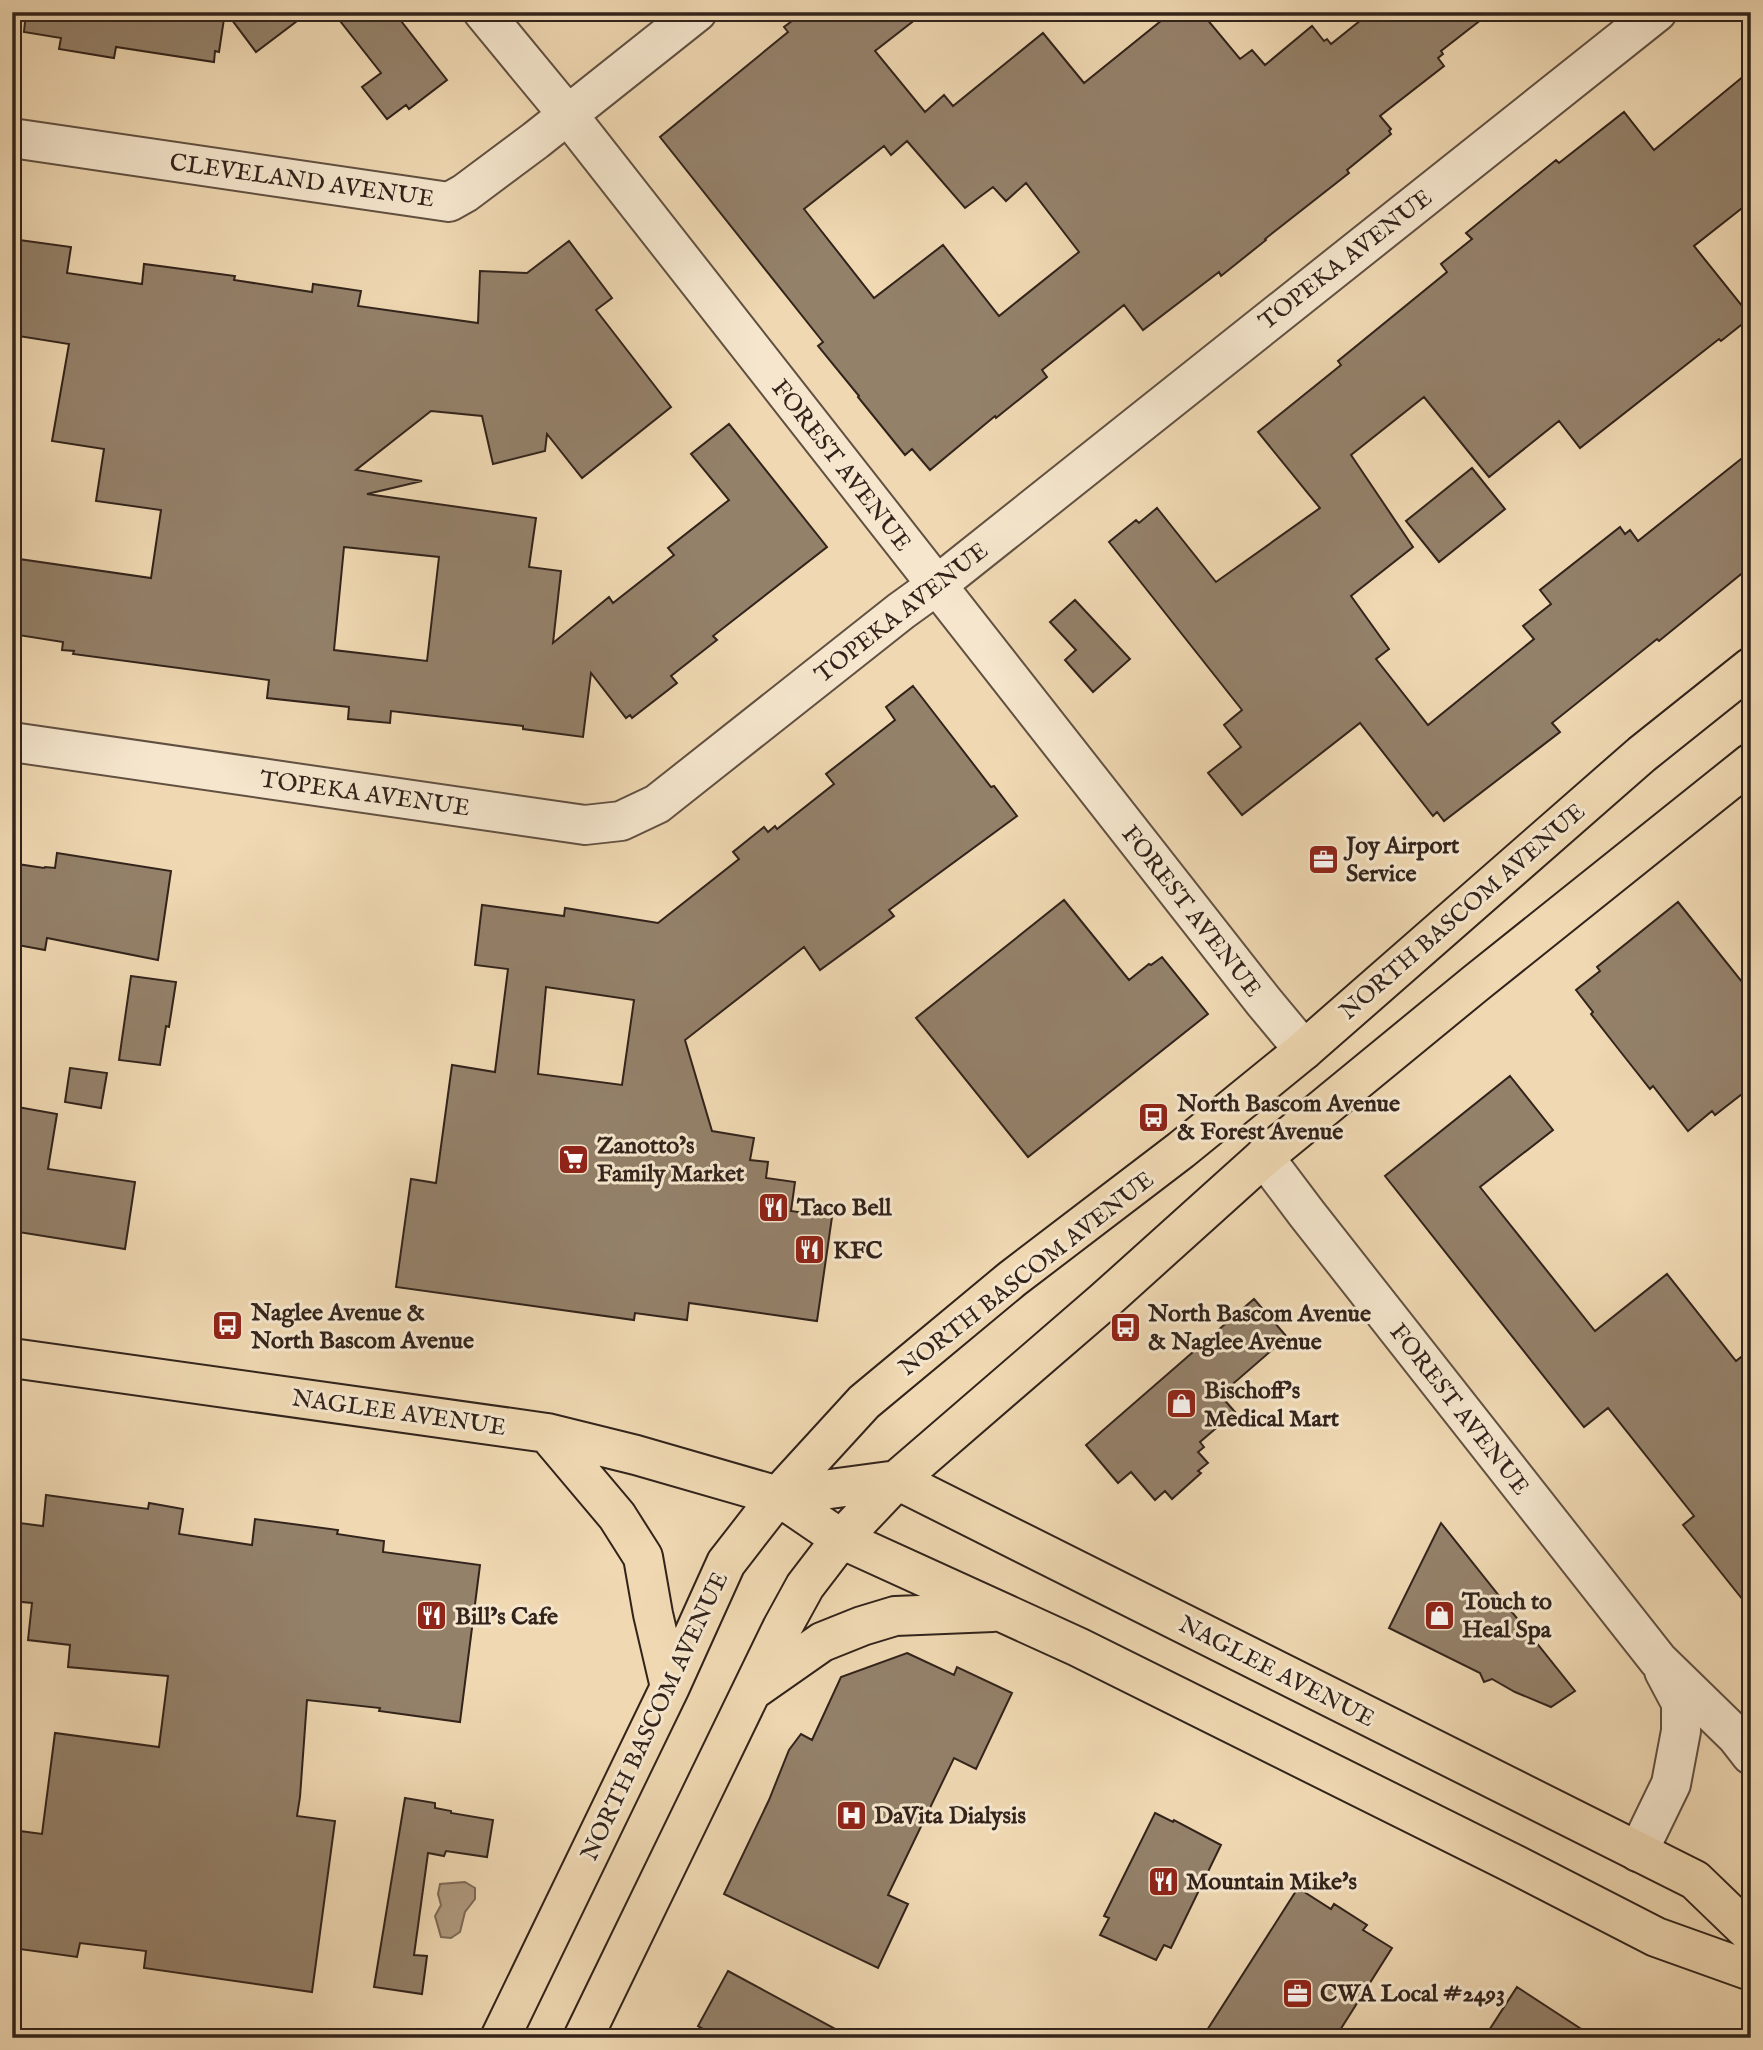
<svg xmlns="http://www.w3.org/2000/svg" width="1763" height="2050" viewBox="0 0 1763 2050" font-family="'IM FELL English',serif">
<style>
.water{fill:#af9a7f;stroke:#7d6a57;stroke-width:2}
.building{fill:#94816a;stroke:#32231b;stroke-width:2;fill-rule:evenodd}
.lines{fill:none;stroke-linecap:round;stroke-linejoin:round}
.minor-casing{stroke:#615041;stroke-width:42}
.major-casing{stroke:#32231b;stroke-width:42}
.minor{stroke:#f5e6cd;stroke-width:38}
.major{stroke:#efd8b2;stroke-width:38}
.labels{text-anchor:middle;stroke-width:6;stroke-linejoin:round;paint-order:stroke}
.street-label{font-size:24px;fill:#32231b;stroke:#f5e6cd}
.poi-label{font-size:24px;font-weight:bold;fill:#32231b;stroke:#f5e6cd;text-anchor:start}
</style>
<rect width="100%" height="100%" fill="#efd8b2"/>
<filter id="stains"><feTurbulence type="fractalNoise" baseFrequency=".00286" numOctaves="4"/><feColorMatrix values="0 0 0 0 .2 0 0 0 0 .09 0 0 0 0 .02 0 0 0 .5 -.17"/></filter>
<radialGradient id="worn" r=".72"><stop offset=".6" stop-color="#630" stop-opacity="0"/><stop offset="1" stop-color="#630" stop-opacity=".3"/></radialGradient>
<path class="water" d="M465,1882L475,1888V1899L465,1912L460,1932L451,1938L441,1937L435,1916L441,1905L438,1894L440,1884Z"/>
<path class="building" d="M26,12H225L219,52L215,51L214,62L116,47L114,58L59,49L61,38L24,32Z
M226,12H309L256,52Z
M333,12H394L447,80L409,109L406,105L387,119L362,87L381,73Z
M804,12H925L875,51L925,112L944,95L953,106L1043,33L1084,83L1172,12H1201L1240,59L1252,50L1265,65L1312,26L1324,41L1327,39L1331,44L1371,12H1491L1441,51L1443,54L1438,58L1444,66L1380,116L1391,129L1389,131L1391,134L1347,170L1349,173L1265,239L1266,240L1221,276L1219,272L1143,330L1124,305L1042,370L1047,377L996,418L995,416L930,470L912,449L905,455L858,397L859,396L818,346L823,342L660,137L788,32L784,27ZM907,141L965,208L993,187L1006,201L1026,183L1079,252L999,316L943,245L874,298L804,209L884,146L891,155Z
M1751,70V201L1694,246L1751,317L1721,341L1719,339L1580,448L1559,421L1489,477L1424,397L1351,455L1413,547L1351,596L1389,649L1376,659L1428,725L1534,639L1523,626L1551,604L1540,590L1620,527L1625,534L1630,530L1638,541L1751,451V566L1659,641L1657,639L1552,723L1560,732L1444,821L1437,812L1433,816L1360,723L1242,815L1208,773L1241,747L1224,725L1242,710L1109,542L1136,520L1139,523L1157,508L1216,582L1320,508L1258,432L1341,365L1338,361L1447,272L1441,264L1472,239L1466,233L1556,160L1559,163L1624,112L1654,150Z
M12,239L71,247L67,273L142,284L144,264L235,276L234,280L312,292L313,284L361,291L358,306L478,323L480,271L527,273L569,241L612,298L596,310L671,407L582,478L547,434L545,451L493,464L482,416L431,411L356,470L422,481L367,494L536,518L529,567L561,571L553,643L609,597L613,603L674,555L668,548L729,500L691,454L729,424L827,547L713,636L717,640L671,676L677,683L632,718L630,715L626,718L591,673L583,737L523,729V726L391,711L390,723L348,719L349,707L267,698L269,680L73,654L74,651L62,650L63,642L12,634V558L151,578L161,510L96,501L104,449L52,441L69,344L12,335ZM344,547L439,557L427,661L334,650Z
M1472,468L1505,509L1439,562L1406,521Z
M1075,600L1130,659L1093,692L1065,660L1076,650L1050,622Z
M913,686L991,787L994,786L1017,816L889,910L894,916L820,970L804,947L685,1040L712,1131L754,1138L750,1160L768,1162L766,1178L795,1182L791,1211L832,1217L817,1321L689,1303L687,1320L635,1313L634,1320L396,1287L411,1179L436,1183L452,1065L495,1072L508,969L475,965L482,905L564,916L565,908L658,923L739,859L733,852L764,827L768,832L775,826L777,829L834,784L826,774L895,720L886,707ZM546,987L634,1000L622,1085L538,1074Z
M57,853L171,871L158,960L47,938L45,950L12,944V889L17,864L44,868L45,867L55,868Z
M1064,900L1129,980L1149,964L1151,965L1162,957L1208,1014L1028,1157L916,1018Z
M1678,902L1751,993V1087L1715,1115L1712,1111L1688,1131L1653,1086L1650,1089L1616,1046L1591,1014L1593,1012L1576,990L1600,971L1597,967Z
M131,976L176,982L169,1027L166,1026L160,1065L119,1060Z
M70,1068L107,1073L101,1108L65,1102Z
M1510,1076L1553,1130L1480,1187L1595,1331L1667,1274L1736,1361L1751,1349V1610L1683,1525L1694,1516L1608,1408L1584,1427L1385,1176Z
M12,1106L57,1114L48,1169L135,1182L125,1249L12,1231Z
M1254,1299L1287,1337L1220,1395L1235,1412L1200,1442L1204,1447L1198,1452L1208,1463L1198,1471L1201,1473L1172,1499L1165,1491L1155,1500L1131,1472L1118,1483L1086,1445Z
M46,1495L148,1509L149,1503L183,1509L179,1534L252,1545L255,1519L338,1530L337,1534L384,1541L383,1552L480,1565L460,1722L379,1711L380,1708L307,1700L300,1797L297,1816L335,1821L312,1992L144,1968L146,1951L80,1943L77,1957L12,1948V1830L42,1834L55,1733L159,1747L168,1676L68,1667L70,1645L28,1640L32,1603L12,1601V1538L18,1539L20,1523L43,1526Z
M1441,1523L1575,1691L1551,1707L1515,1692L1492,1679L1484,1682L1480,1673L1389,1628Z
M907,1653L954,1675L957,1667L1012,1693L976,1769L954,1758L888,1895L908,1904L878,1968L724,1894L769,1800L789,1750L801,1734L812,1740L841,1677Z
M405,1798L435,1803V1808L451,1811V1813L493,1820L487,1857L446,1851L444,1856L428,1853L414,1955L427,1956L422,1994L374,1987Z
M1155,1813L1173,1822L1174,1820L1221,1845L1171,1948L1164,1945L1156,1960L1100,1935L1109,1918L1104,1916Z
M1298,1888L1331,1909L1334,1904L1367,1925L1363,1930L1392,1948L1335,2038H1202Z
M728,1971L852,2038H719L698,2026Z
M1517,1987L1595,2038H1484Z"/>
<g class="lines">
<defs>
<path id="minor" d="M483,12L568,115L1264,1002L1304,1050
M12,138L449,202L465,193L536,140L697,12
M12,742L585,825L621,821L657,804L901,611L937,585L1657,12
M1264,1157L1307,1214L1658,1660L1737,1737L1751,1755
M1638,1852L1671,1784L1681,1731V1703L1664,1671"/>
<path id="major" d="M12,1358L547,1433L636,1455L778,1496L841,1539L1078,1647L1510,1862L1656,1937L1751,1971
M547,1433L617,1516L643,1557L653,1614L670,1687
M778,1496L897,1480L1695,1880L1751,1934
M752,1691L822,1642L862,1626L895,1616L993,1612
M500,2038L670,1687L726,1563L778,1496L864,1402L1012,1279L1181,1150L1304,1050L1642,754L1751,667
M583,2038L782,1628L805,1586L841,1539L897,1480L1103,1302L1264,1157L1476,983L1751,763"/>
</defs>
<use href="#minor" class="minor-casing"/>
<use href="#major" class="major-casing"/>
<use href="#minor" class="minor"/>
<use href="#major" class="major"/>
</g>
<defs>
<symbol id="office-square" viewBox="-11 -11 22 22"><rect x="-9" y="-9" width="18" height="18" rx="4" fill="#8f2418" stroke="#f5e6cd"/><path d="M-6-3h4V-5.5h4V-3h4V5H-6ZM-1-4.5V-3h2v-1.5ZM-6 0V1H6V0Z" fill="#fff"/></symbol>
<symbol id="bus-square" viewBox="-11 -11 22 22"><rect x="-9" y="-9" width="18" height="18" rx="4" fill="#8f2418" stroke="#f5e6cd"/><path d="M-5-6H5V4H4V6H2V4H-2V6H-4V4H-5ZM-3.5-4V0h7V-4ZM-3.5 1.2v1.5H-2V1.2ZM2 1.2v1.5H3.5V1.2Z" fill="#fff"/></symbol>
<symbol id="supermarket-square" viewBox="-11 -11 22 22"><rect x="-9" y="-9" width="18" height="18" rx="4" fill="#8f2418" stroke="#f5e6cd"/><path d="M-6-5.5h2.5l.6 2H6L4.5 2H-2.5L-4.4-4H-6ZM-1.5 3.2a1.3 1.3 0 1 0 .1 0ZM3 3.2a1.3 1.3 0 1 0 .1 0Z" fill="#fff"/></symbol>
<symbol id="restaurant-square" viewBox="-11 -11 22 22"><rect x="-9" y="-9" width="18" height="18" rx="4" fill="#8f2418" stroke="#f5e6cd"/><path d="M-5-6h1v4h1v-4h1v4h1v-4h1v5L-1.5 .5V6h-2V.5L-5-1ZM5-6V6H3V1.5H1.5Q1.5-4 5-6Z" fill="#fff"/></symbol>
<symbol id="shop-square" viewBox="-11 -11 22 22"><rect x="-9" y="-9" width="18" height="18" rx="4" fill="#8f2418" stroke="#f5e6cd"/><path d="M-5-2.5h2.3a2.7 3.5 0 0 1 5.4 0H5L5.5 6h-11ZM-1.5-2.5h3a1.5 2.3 0 0 0-3 0Z" fill="#fff"/></symbol>
<symbol id="hospital-square" viewBox="-11 -11 22 22"><rect x="-9" y="-9" width="18" height="18" rx="4" fill="#8f2418" stroke="#f5e6cd"/><path d="M-5-5h3v3.5h4V-5h3V5h-3V1.5h-4V5h-3Z" fill="#fff"/></symbol>
</defs>
<g fill-rule="evenodd">
<use href="#office-square" x="1306" y="842" width="35" height="35"/>
<use href="#bus-square" x="1136" y="1100" width="35" height="35"/>
<use href="#supermarket-square" x="556" y="1142" width="35" height="35"/>
<use href="#restaurant-square" x="756" y="1190" width="35" height="35"/>
<use href="#restaurant-square" x="792" y="1232" width="35" height="35"/>
<use href="#bus-square" x="210" y="1308" width="35" height="35"/>
<use href="#bus-square" x="1108" y="1310" width="35" height="35"/>
<use href="#shop-square" x="1164" y="1386" width="35" height="35"/>
<use href="#shop-square" x="1422" y="1598" width="35" height="35"/>
<use href="#restaurant-square" x="414" y="1598" width="35" height="35"/>
<use href="#hospital-square" x="834" y="1798" width="35" height="35"/>
<use href="#restaurant-square" x="1146" y="1864" width="35" height="35"/>
<use href="#office-square" x="1280" y="1976" width="35" height="35"/>
</g>
<g class="labels">
<g class="street-label">
<text transform="translate(302 180) rotate(8)" y="8">CLEVELAND AVENUE</text>
<text transform="translate(1345 259) rotate(-38)" y="8">TOPEKA AVENUE</text>
<text transform="translate(842 465) rotate(52)" y="8">FOREST AVENUE</text>
<text transform="translate(901 612) rotate(-38)" y="8">TOPEKA AVENUE</text>
<text transform="translate(365 793) rotate(8)" y="8">TOPEKA AVENUE</text>
<text transform="translate(1192 911) rotate(52)" y="8">FOREST AVENUE</text>
<text transform="translate(1462 911) rotate(-41)" y="8">NORTH BASCOM AVENUE</text>
<text transform="translate(1026 1273) rotate(-38)" y="8">NORTH BASCOM AVENUE</text>
<text transform="translate(1460 1409) rotate(52)" y="8">FOREST AVENUE</text>
<text transform="translate(399 1412) rotate(8)" y="8">NAGLEE AVENUE</text>
<text transform="translate(1277 1671) rotate(27)" y="8">NAGLEE AVENUE</text>
<text transform="translate(654 1716) rotate(-65)" y="8">NORTH BASCOM AVENUE</text>
</g>
<g class="poi-label">
<text x="1346" y="853">Joy Airport<tspan x="1346" dy="28">Service</tspan></text>
<text x="1177" y="1111">North Bascom Avenue<tspan x="1177" dy="28">&amp; Forest Avenue</tspan></text>
<text x="597" y="1153">Zanotto’s<tspan x="597" dy="28">Family Market</tspan></text>
<text x="797" y="1215">Taco Bell</text>
<text x="833" y="1258">KFC</text>
<text x="251" y="1320">Naglee Avenue &amp;<tspan x="251" dy="28">North Bascom Avenue</tspan></text>
<text x="1148" y="1321">North Bascom Avenue<tspan x="1148" dy="28">&amp; Naglee Avenue</tspan></text>
<text x="1204" y="1398">Bischoff’s<tspan x="1204" dy="28">Medical Mart</tspan></text>
<text x="1462" y="1609">Touch to<tspan x="1462" dy="28">Heal Spa</tspan></text>
<text x="455" y="1624">Bill’s Cafe</text>
<text x="874" y="1823">DaVita Dialysis</text>
<text x="1186" y="1889">Mountain Mike's</text>
<text x="1320" y="2001">CWA Local #2493</text>
</g>
</g>
<rect width="1763" height="2050" fill="none" stroke="#efd8b2" stroke-width="42"/>
<rect x="14" y="14" width="1735" height="2022" fill="none" stroke="#32231b" stroke-width="3.5"/>
<rect x="21" y="21" width="1721" height="2008" fill="none" stroke="#32231b" stroke-width="2"/>
<rect width="100%" height="100%" filter="url(#stains)"/>
<rect width="100%" height="100%" fill="url(#worn)"/>
</svg>
